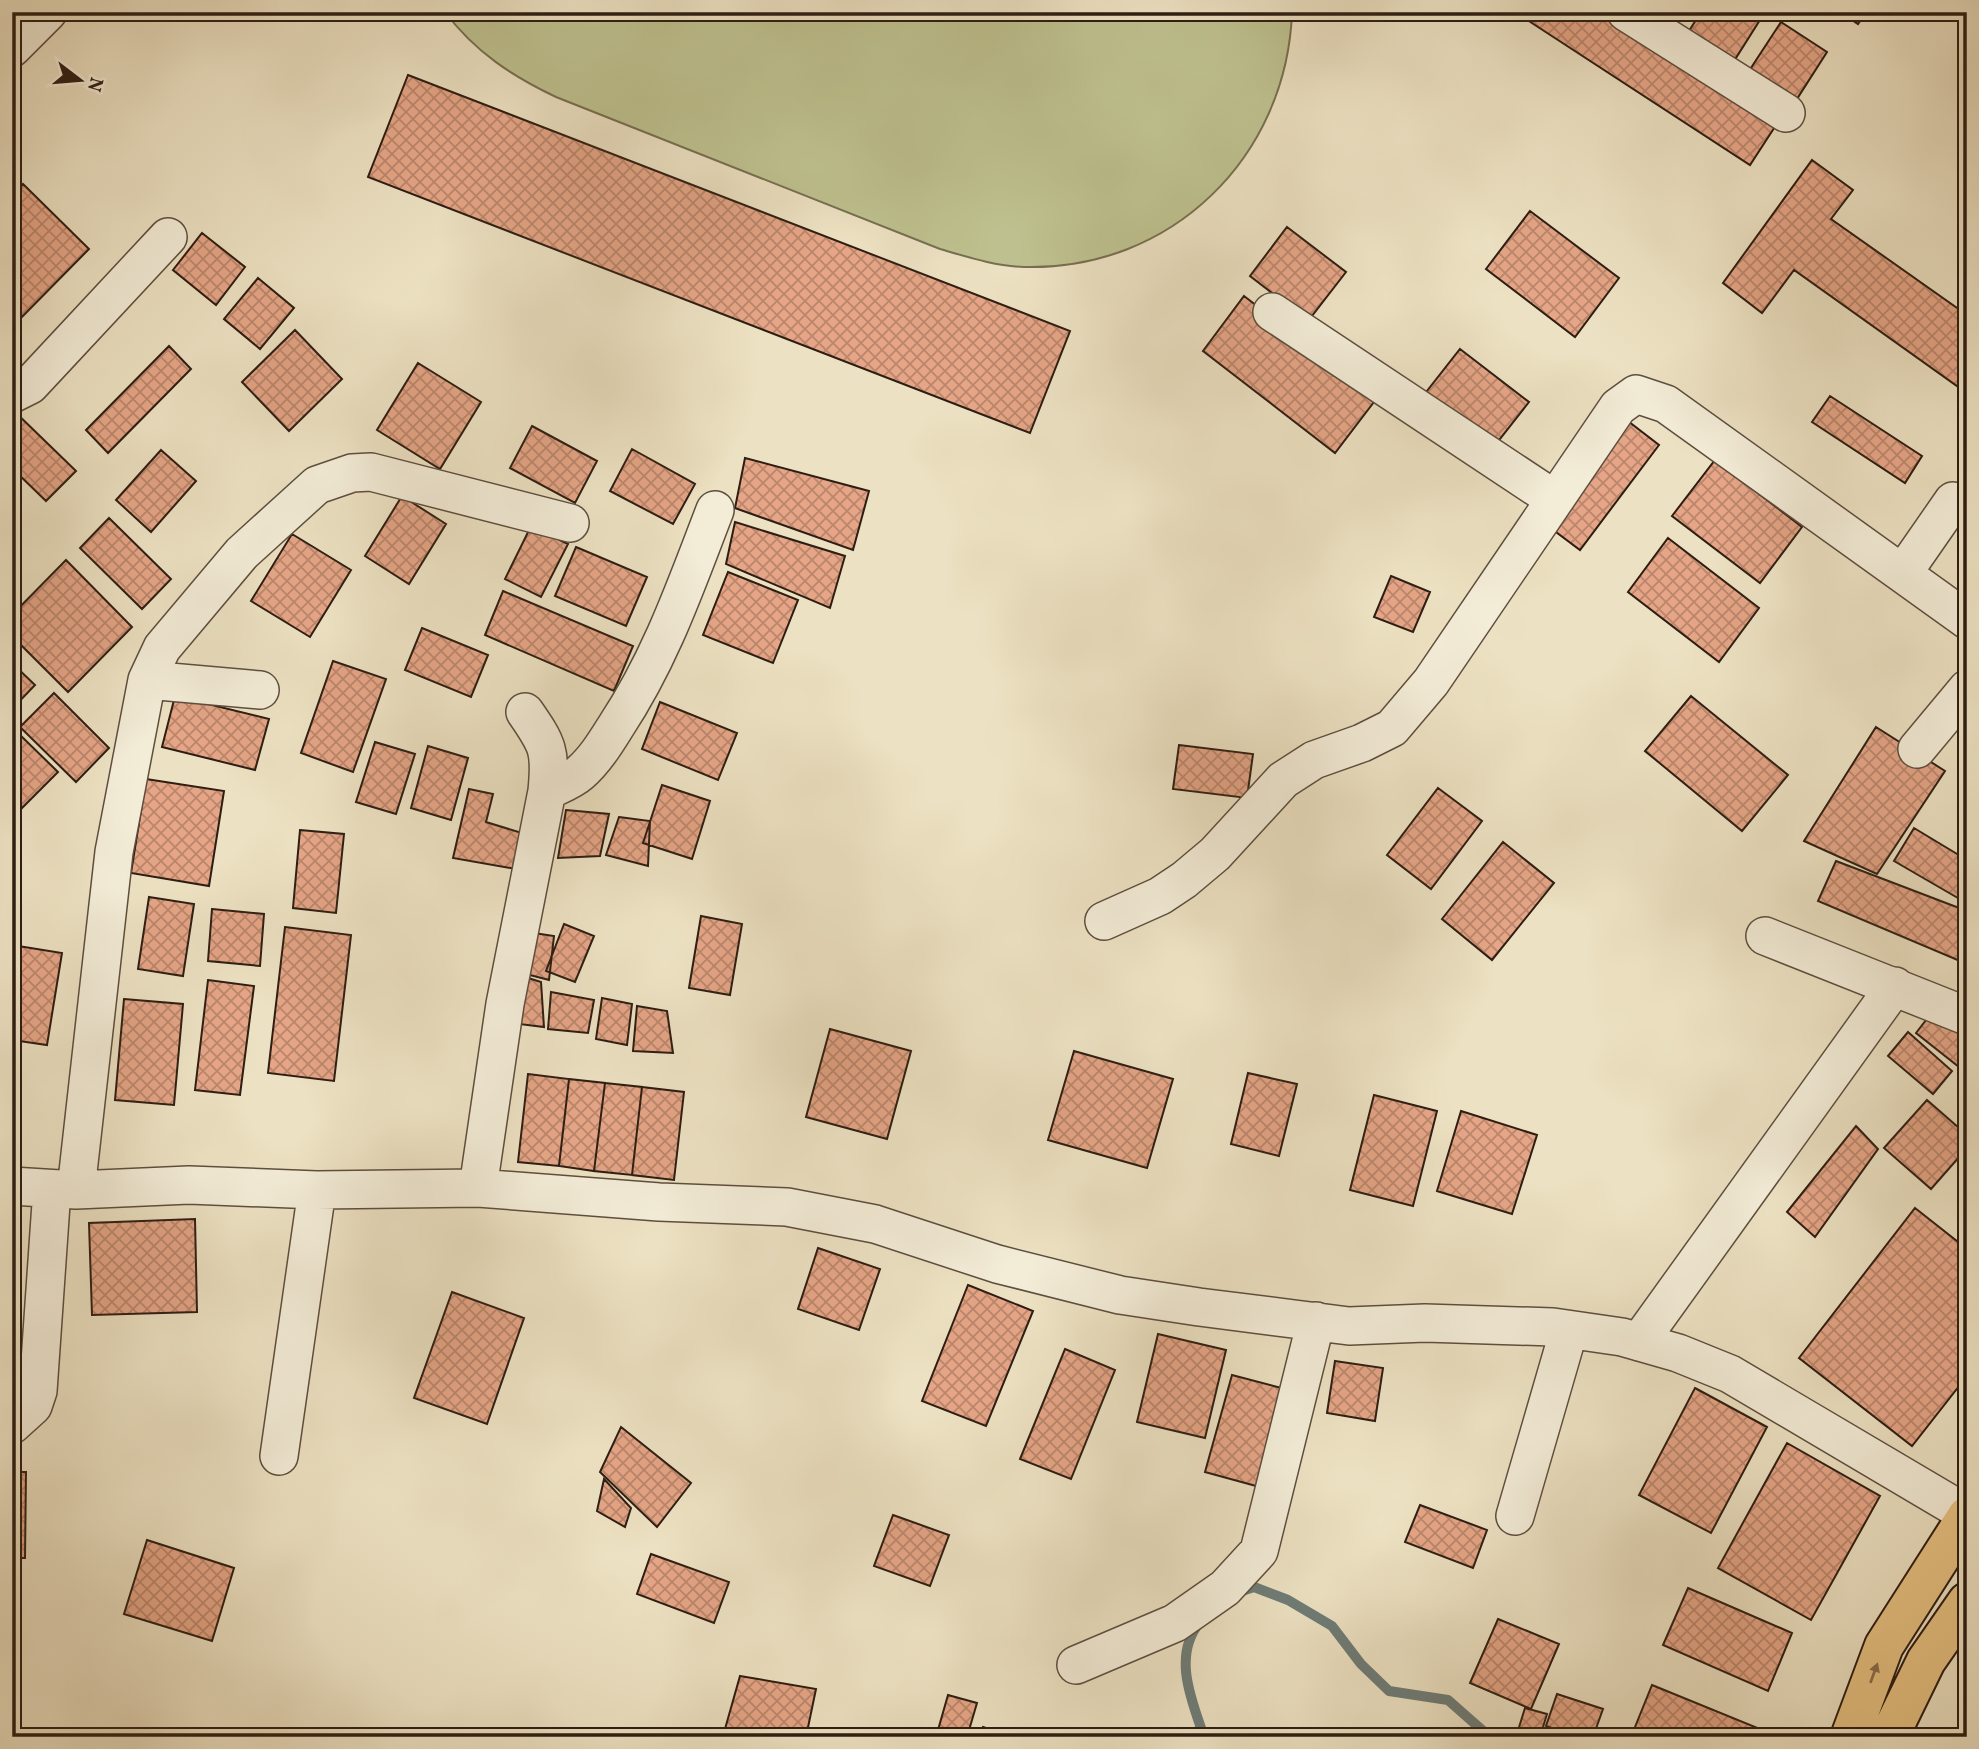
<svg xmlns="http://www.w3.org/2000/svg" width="1979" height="1749" viewBox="0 0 1979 1749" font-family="Vollkorn,serif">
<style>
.grass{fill:#bec18f;stroke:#766f51;stroke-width:2}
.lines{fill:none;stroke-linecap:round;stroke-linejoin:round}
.stream{stroke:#6e7c77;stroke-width:10}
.building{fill:url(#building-cross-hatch);stroke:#2d1d13;stroke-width:2}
.minor-casing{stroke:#5d4e3f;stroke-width:40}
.highway-casing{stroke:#2d1d13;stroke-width:42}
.minor{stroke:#f3ecd7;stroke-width:37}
.highway{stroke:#e6c081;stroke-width:38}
.oneway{fill:#8a6e4a}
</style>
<defs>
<pattern id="building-cross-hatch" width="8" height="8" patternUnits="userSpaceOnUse" patternTransform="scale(1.75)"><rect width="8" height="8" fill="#e5a586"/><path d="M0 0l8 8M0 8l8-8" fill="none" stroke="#ba866c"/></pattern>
</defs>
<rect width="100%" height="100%" fill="#ece1c2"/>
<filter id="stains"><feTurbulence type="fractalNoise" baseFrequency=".00286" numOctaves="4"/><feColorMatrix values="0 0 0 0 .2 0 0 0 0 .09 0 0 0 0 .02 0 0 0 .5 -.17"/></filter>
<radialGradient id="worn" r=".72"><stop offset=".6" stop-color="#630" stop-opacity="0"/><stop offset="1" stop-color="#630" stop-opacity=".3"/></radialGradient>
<path class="grass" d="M445,12H1292C1287,157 1171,271 1024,267C995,266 968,257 940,249L556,97C512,76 475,52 445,12Z"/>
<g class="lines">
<path class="stream" d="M1239,1592L1254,1587L1288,1600L1332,1626L1361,1664L1389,1691L1448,1700L1490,1737
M1190,1737L1201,1728C1189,1694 1174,1653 1200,1622"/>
</g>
<path class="building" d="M1515,12H1616L1780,119L1750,165Z
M1663,12H1680L1675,20Z
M1701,12H1765L1734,61L1689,31Z
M1840,12H1866L1858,24Z
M1781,22L1827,52L1795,102L1749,71Z
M408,75L1070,331L1030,433L368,177Z
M1812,160L1853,190L1831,219L1967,315V387L1964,391L1794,270L1762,313L1723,283Z
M23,184L89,249L12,327V195Z
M1530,211L1619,278L1575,337L1486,269Z
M1287,227L1346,272L1308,321L1250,276Z
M202,233L245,267L216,305L173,270Z
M258,278L294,308L260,349L224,319Z
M1244,296L1377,398L1335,453L1203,351Z
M295,330L342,379L289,431L242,382Z
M169,346L191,369L108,453L86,430Z
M1460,349L1529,402L1492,449L1423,396Z
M418,363L481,402L440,469L377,430Z
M1830,396L1922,456L1905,483L1812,422Z
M12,409L76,471L46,501L12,468Z
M1624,418L1659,445L1580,550L1544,523Z
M532,426L597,461L575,503L510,468Z
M632,449L695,484L673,524L610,491Z
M161,450L196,481L151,532L116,500Z
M745,458L869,491L853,550L735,508Z
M1715,460L1802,527L1760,583L1672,516Z
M402,496L446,524L409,584L365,556Z
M109,518L171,579L142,609L80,548Z
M735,522L845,556L830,608L726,564Z
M531,526L568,544L541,597L505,579Z
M292,534L351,570L310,637L251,601Z
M1668,538L1759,608L1719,662L1628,592Z
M576,547L647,577L626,626L555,596Z
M66,560L132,627L68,692L12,636V615Z
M728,572L798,600L773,663L703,635Z
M1391,576L1430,592L1413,632L1374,617Z
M503,591L633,646L614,691L485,635Z
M422,628L488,655L471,697L405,670Z
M333,661L386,679L353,772L301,753Z
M12,663L35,685L12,709Z
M54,693L109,748L76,782L20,727Z
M175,696L269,719L255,770L162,747Z
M1691,696L1788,775L1742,831L1645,751Z
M660,702L737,733L718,780L642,749Z
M1876,727L1945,771L1877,874L1804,841Z
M17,732L58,772L20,810L12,802V737Z
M375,742L415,754L396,814L356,802Z
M1179,745L1253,754L1247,798L1173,789Z
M428,746L468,758L451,820L411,808Z
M146,779L224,791L209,886L131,873Z
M662,785L710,801L692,859L643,843Z
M1438,788L1482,821L1431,889L1387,855Z
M469,789L493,794L486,822L525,834L516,869L453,858Z
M566,810L609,814L600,856L558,858Z
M619,817L650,821L648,866L606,855Z
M1914,828L1967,860V894L1963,901L1894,861Z
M300,830L344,834L336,913L293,908Z
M1503,842L1554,883L1492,960L1442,919Z
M1836,861L1967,911V964L1818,901Z
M149,897L194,904L183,976L138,969Z
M212,909L264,914L260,966L208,961Z
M701,916L742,924L730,995L689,988Z
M564,924L594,936L575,982L546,971Z
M285,927L351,935L334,1081L268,1073Z
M534,933L554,936L549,980L526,974Z
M12,945L62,953L47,1045L12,1040Z
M525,977L541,982L544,1027L519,1024Z
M208,980L254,986L240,1095L195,1090Z
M551,992L594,1000L588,1033L548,1029Z
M602,998L632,1004L627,1045L596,1039Z
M124,999L183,1004L174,1105L115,1100Z
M637,1006L667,1011L673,1053L633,1051Z
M1933,1011L1967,1039V1056L1959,1067L1916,1033Z
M830,1029L911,1051L887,1139L806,1117Z
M1908,1032L1952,1071L1933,1094L1888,1056Z
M1074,1051L1173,1079L1147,1168L1048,1140Z
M1248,1073L1297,1084L1279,1156L1231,1144Z
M528,1074L569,1079L559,1166L518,1162Z
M569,1079L605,1083L594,1171L559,1166Z
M605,1083L642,1087L632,1175L594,1171Z
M642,1087L684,1092L674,1180L632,1175Z
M1374,1095L1437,1111L1413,1206L1350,1190Z
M1927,1100L1967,1135V1148L1931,1189L1884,1148Z
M1461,1111L1537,1135L1512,1214L1437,1191Z
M1856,1126L1878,1149L1815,1237L1787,1212Z
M1915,1208L1967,1249V1376L1912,1446L1799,1358Z
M195,1219L197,1312L92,1315L89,1223Z
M818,1248L880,1269L859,1330L798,1309Z
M968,1285L1033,1311L986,1426L922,1401Z
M452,1292L524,1318L487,1424L414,1398Z
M1158,1334L1226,1350L1205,1438L1137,1422Z
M1065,1349L1115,1370L1071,1479L1020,1459Z
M1335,1361L1383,1368L1375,1421L1327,1413Z
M1232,1375L1293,1391L1267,1489L1205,1472Z
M1695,1388L1767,1427L1711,1533L1639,1495Z
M621,1427L691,1483L657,1527L600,1472Z
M1787,1443L1880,1496L1811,1620L1718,1568Z
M12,1472H26L25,1558H12Z
M604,1479L631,1508L625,1527L597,1511Z
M1420,1505L1487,1530L1473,1568L1405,1542Z
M893,1515L949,1535L930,1586L874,1566Z
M147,1540L234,1568L212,1641L124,1614Z
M651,1554L729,1582L714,1623L637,1594Z
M1688,1588L1792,1633L1768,1691L1663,1645Z
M1498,1619L1559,1644L1531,1709L1470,1683Z
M740,1676L816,1689L806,1737H763L725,1729Z
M1652,1685L1760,1729L1757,1737H1631Z
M1557,1694L1603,1709L1593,1737H1577L1546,1726Z
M948,1695L977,1703L967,1737H936Z
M1525,1708L1547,1714L1540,1737H1516Z
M983,1727L1013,1737H980Z"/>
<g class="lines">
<defs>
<path id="minor" d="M1626,12L1786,113
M12,48L48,12
M1272,312L1554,499
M12,394L30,385L168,237
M1903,573L1953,501
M147,680L260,690
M1917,749L1967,689
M547,791C557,786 571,781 580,773C595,760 606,742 616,726C661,658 686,585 715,510
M1104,921L1160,896L1184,880L1215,854L1283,780L1314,760L1362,743L1392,728L1431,682L1618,407L1636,394L1666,404L1967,620
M1765,936L1964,1015
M12,1186L76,1190L189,1185L317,1190L478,1188L659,1202L787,1207L875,1224L997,1264L1120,1295L1199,1307L1349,1326L1425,1323L1553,1327L1622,1337L1678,1353L1730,1374L1967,1514
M478,1188L505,1004L547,791C551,751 548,745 525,712
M76,1190L114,852L147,680L162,648L242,553L317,485L352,473L371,472L570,523
M1639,1342L1895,986
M12,1425L33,1406L38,1391L52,1189
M279,1456L317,1190
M1515,1516L1569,1330
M1076,1665L1175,1623L1225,1588L1259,1551L1316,1321"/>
<path id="highway" d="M1850,1737L1884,1646L1967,1516
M1889,1737L1926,1661L1967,1602"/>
</defs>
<use href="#minor" class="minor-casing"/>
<use href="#highway" class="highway-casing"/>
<use href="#minor" class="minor"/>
<use href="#highway" class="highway"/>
</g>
<defs><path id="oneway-solid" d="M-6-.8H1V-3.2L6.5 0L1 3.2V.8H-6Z" transform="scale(1.75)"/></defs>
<use class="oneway" href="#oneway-solid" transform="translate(1874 1673) rotate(-70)"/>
<rect width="1979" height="1749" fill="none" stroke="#ece1c2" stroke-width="42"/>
<rect x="14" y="14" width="1951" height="1721" fill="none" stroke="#2d1d13" stroke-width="3.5"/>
<rect x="21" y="21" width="1937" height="1707" fill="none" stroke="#2d1d13" stroke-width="2"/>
<g transform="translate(80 80) rotate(106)" stroke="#f3ecd7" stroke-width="5" paint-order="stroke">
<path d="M0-5L12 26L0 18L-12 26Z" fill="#2d1d13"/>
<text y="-10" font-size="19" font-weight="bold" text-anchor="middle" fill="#2d1d13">N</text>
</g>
<rect width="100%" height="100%" filter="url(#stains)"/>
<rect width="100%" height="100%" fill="url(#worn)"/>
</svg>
